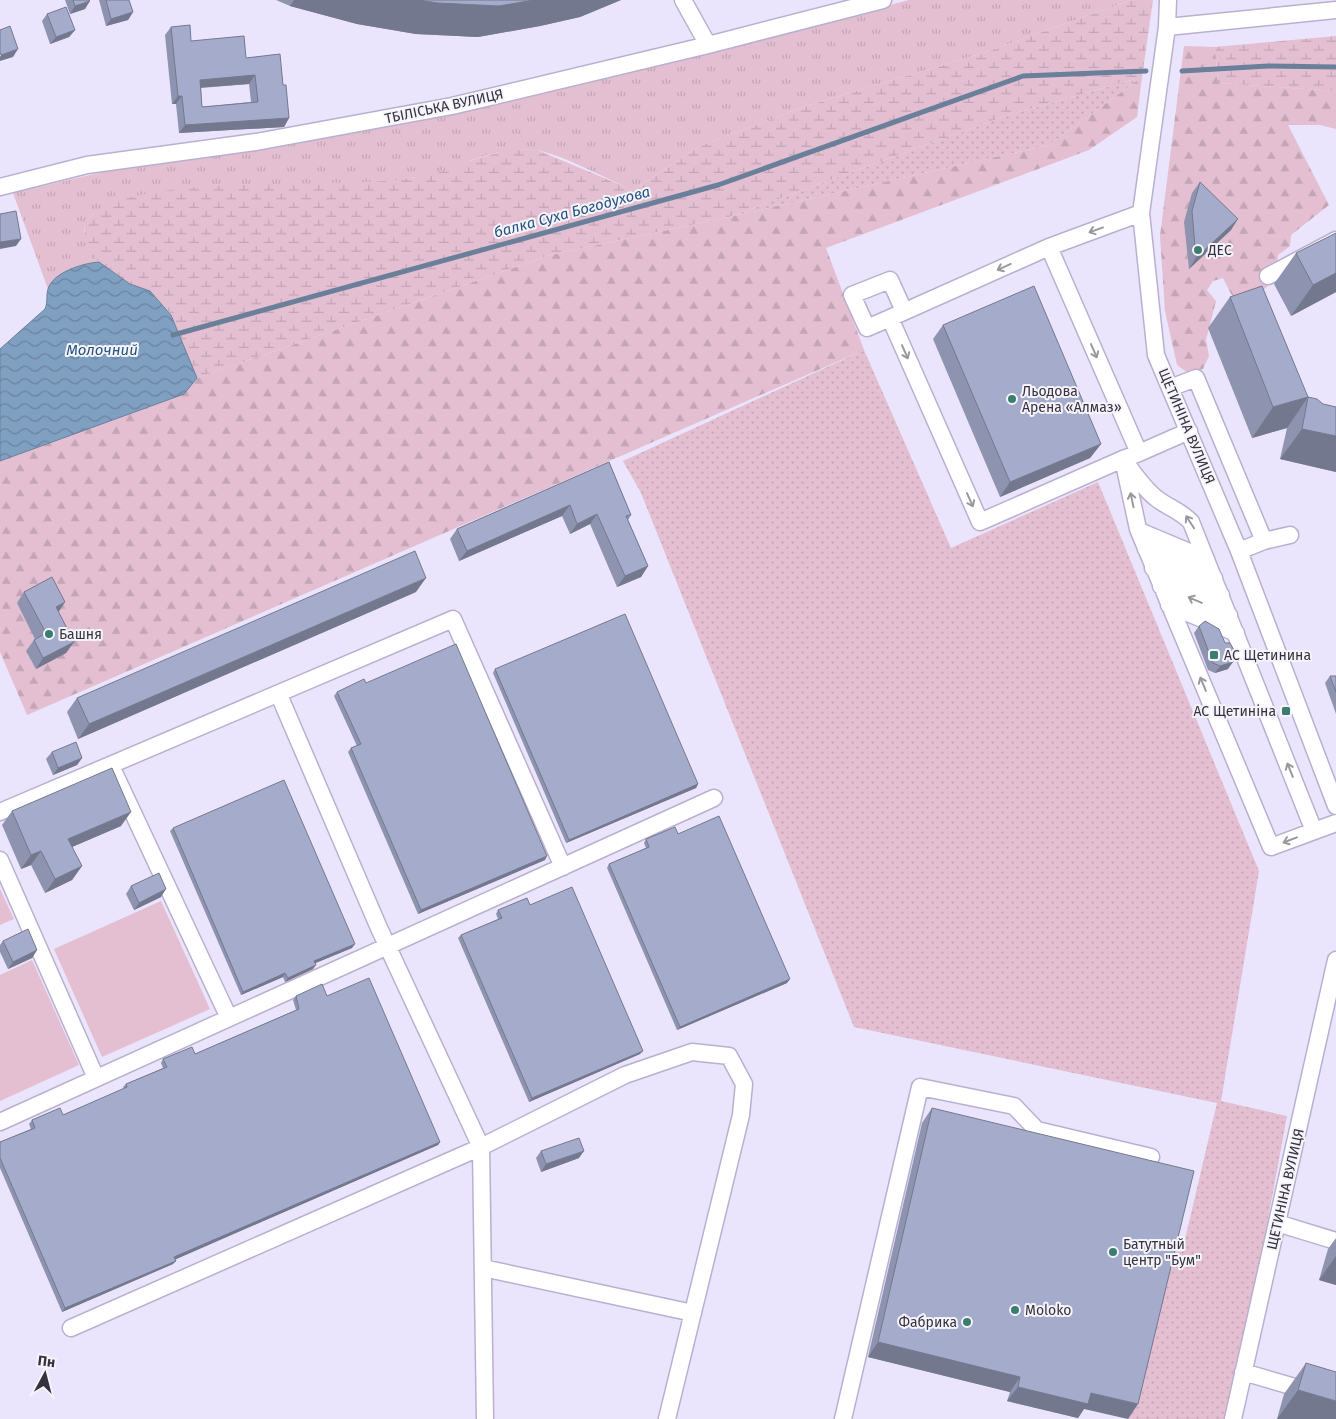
<svg xmlns="http://www.w3.org/2000/svg" width="1336" height="1419" viewBox="0 0 1336 1419" font-family="'Fira Sans',sans-serif">
<style>
.grass{fill:url(#grass-dots)}
.forest{fill:url(#forest-firs)}
.wetland{fill:url(#wetland-marsh)}
.park{fill:url(#park-tufts)}
.garden{fill:#e3bfd1}
.water{fill:url(#water-waves);stroke:#6a7f9a}
.lines{fill:none;stroke-linecap:round;stroke-linejoin:round}
.stream{stroke:#6a7f9a;stroke-width:5}
.minor-casing{stroke:#b9b0cf;stroke-width:19}
.minor{stroke:#fff;stroke-width:16}
.wall{fill:#8e94af;fill-rule:evenodd}
.shaded-wall{fill:#74788e}
.building{fill:#a5accb;stroke:#74788e;fill-rule:evenodd}
.oneway{stroke:#9a989e}
.poi-dot{fill:#3b7e70;stroke:#f6f4fb;stroke-width:2}
.labels{text-anchor:middle;stroke-width:4;stroke-linejoin:round;paint-order:stroke}
.street-label{font-size:14px;fill:#35313e;stroke:#f6f4fb}
.poi-label{font-size:14px;fill:#35313e;stroke:#f6f4fb;text-anchor:start}
.water-label{font-size:15px;font-style:italic;fill:#255381;stroke:#f6f4fb}
</style>
<defs>
<pattern id="grass-dots" width="8" height="8" patternUnits="userSpaceOnUse" patternTransform="scale(1.25)"><rect width="8" height="8" fill="#e3bfd1"/><path d="M2 2h.1M6 6h.1" fill="none" stroke="#c3a5b4" stroke-width="1.8" stroke-linecap="round"/></pattern>
<pattern id="forest-firs" width="22" height="20" patternUnits="userSpaceOnUse" patternTransform="scale(1.25)"><rect width="22" height="20" fill="#e3bfd1"/><path d="M5 1l3.5 6h-7zM16 11l3.5 6h-7z" fill="#c3a5b4"/></pattern>
<pattern id="wetland-marsh" width="20" height="14" patternUnits="userSpaceOnUse" patternTransform="scale(1.25)"><rect width="20" height="14" fill="#e3bfd1"/><path d="M1 5h8M5 5V1M11 12h8M15 12V8" fill="none" stroke="#c3a5b4"/></pattern>
<pattern id="park-tufts" width="24" height="20" patternUnits="userSpaceOnUse" patternTransform="scale(1.25)"><rect width="24" height="20" fill="#e3bfd1"/><path d="M3 7l-1-3M5 7V3M7 7l1-3M15 17l-1-3M17 17v-4M19 17l1-3" fill="none" stroke="#c3a5b4"/></pattern>
<pattern id="water-waves" width="16" height="10" patternUnits="userSpaceOnUse" patternTransform="scale(1.25)"><rect width="16" height="10" fill="#80a0c2"/><path d="M0 5q4-4 8 0t8 0" fill="none" stroke="#6a839f"/></pattern>
</defs>
<rect width="100%" height="100%" fill="#ebe4fd"/>
<path class="grass" d="M1142,77L1049,145L729,217L1008,115Z
M864,350L951,548L1098,482L1259,871L1221,1101L1287,1116L1231,1419H1128L1168,1250L1182,1252L1217,1103L854,1027L641,493L623,461Z"/>
<path class="forest" d="M1184,46L1215,47L1218,83L1336,91V129L1320,125H1288L1329,205L1291,235L1290,246L1278,255C1276,286 1266,289 1241,305L1231,294L1223,278L1213,281L1207,290L1216,301L1206,340L1209,356L1203,369L1188,373L1177,365L1165,311L1160,236Z
M1142,77L1137,117L1089,150L826,248L864,350L27,715L0,652V461L183,394L197,378L550,255L729,217L1049,145Z"/>
<path class="wetland" d="M1131,0H1153L1142,77L1008,115L729,217L550,255L197,378L171,314L150,291L130,284L99,262L89,251L84,238L85,223L96,211L110,202L152,191L199,186L412,178L510,149L537,150L633,190L700,146L803,107L986,52Z
M1336,36V91L1218,83L1215,47Z"/>
<path class="park" d="M909,0H1131L986,52L803,107L700,146L633,190C609,180 559,153 535,150C492,145 453,172 411,178C371,184 330,182 290,184C255,185 24,179 99,262C80,263 60,274 48,289L13,193L103,172L312,139L554,91Z"/>
<path class="garden" d="M0,889L14,919L0,925Z
M161,901L210,1009L102,1057L54,949Z
M32,960L79,1065L0,1101V975Z"/>
<path class="water" d="M99,262L130,284L150,291L171,315L197,378L184,394L0,461V349L45,309C48,302 46,295 48,289C53,272 84,263 99,262Z"/>
<g class="lines">
<path class="stream" d="M1182,71L1268,66L1336,67
M173,335L718,185L1023,76L1146,71"/>
<defs>
<path id="minor" d="M683,0L708,45
M1168,0L1167,27L1141,213L1156,355L1239,551L1336,806
M1167,27L1336,10
M0,187L87,165L256,142L452,106L708,45L883,0
M1141,213L1049,247L1139,453L1189,431
M1049,247L890,318L980,522L1123,459C1133,472 1143,488 1156,498C1167,507 1181,511 1191,522L1314,831
M1268,276L1336,240
M890,318L867,328L852,295L890,280L904,311
M1170,388L1196,378L1264,541L1239,551
M1139,453L1123,459L1138,529L1271,847L1336,823
M1139,531L1206,559
M1264,541L1290,535
M1146,549L1214,578
M1153,568L1221,595
M1161,586L1229,615
M1169,605L1236,633
M279,695L379,928L481,1147L485,1419
M111,766L229,1018
M0,812L453,619L563,867
M0,860L96,1078
M0,1122L714,798
M1277,1223L1336,1241
M483,1268L693,1313
M71,1328L481,1147L625,1075L692,1052L729,1056L744,1084L741,1115L667,1419
M1243,1372L1336,1399
M843,1419L920,1087L1014,1106L1037,1130L1151,1157
M1233,1419L1336,960"/>
</defs>
<use href="#minor" class="minor-casing"/>
<use href="#minor" class="minor"/>
</g>
<path class="wall" d="M65,0H89L85,9L70,14Z
M99,0H129L133,12L128,20L106,26Z
M276,0H621L580,17L540,26L478,37L416,34L357,24L290,6Z
M47,14L75,30L69,37L50,44L42,21Z
M171,27L191,41L246,58L283,85L289,118L284,127L179,133L176,104H172L165,35ZM249,84L251,102L202,107L201,88Z
M1200,182L1231,230L1189,269L1184,222L1192,193Z
M1336,233V292L1291,316L1274,284L1296,253Z
M1230,297L1308,397L1323,404L1336,407V472L1280,459L1287,428L1252,438L1208,328Z
M943,325L1101,444L1090,458L1000,497L933,339Z
M609,462L631,515L628,520L648,566L641,577L617,587L590,524L570,534L562,516L459,561L450,539L457,529Z
M24,592L58,612L74,642L66,653L36,669L26,651L34,640L35,639L17,603Z
M416,592L78,739L67,712L77,698Z
M1199,626L1228,669L1215,673L1208,670L1194,633Z
M495,669L698,784L696,788L566,843L493,673Z
M1330,676H1336V714L1325,683Z
M366,683L545,860L418,914L348,752L351,748L357,746L334,696L337,692Z
M52,752L82,758L77,765L53,775L46,759Z
M12,811L121,826L72,847L82,866L72,880L45,893L31,865L21,869L2,825Z
M173,828L352,948L315,963L313,969L285,982L283,977L241,995L170,831Z
M678,834L787,983L677,1030L607,868L609,864L646,848L644,843L646,839Z
M131,886L161,897L134,910L126,894Z
M530,905L640,1054L529,1102L458,938L461,935L498,919L496,914L498,910Z
M3,941L37,950L32,958L8,969L0,952V945Z
M296,996H327L440,1142L438,1145L175,1259L173,1264L62,1312L0,1168V1142L31,1129L29,1124L32,1120L63,1115L124,1089L123,1087L126,1084L163,1068L161,1063L163,1059L195,1054L296,1010L293,1000Z
M932,1108L1084,1409L1078,1418L1007,1401L1010,1392L868,1357L922,1123Z
M541,1151L579,1158L541,1172L536,1158Z
M1336,1238V1285L1319,1280L1328,1249Z
M1306,1363L1336,1419H1277L1284,1394Z"/>
<path class="shaded-wall" d="M294,0H621L580,17L540,26L478,37L416,34L357,24L290,6Z
M90,1L85,9L70,14L75,6Z
M133,12L128,20L106,26L111,19Z
M75,30L69,37L50,44L56,37Z
M18,49L13,57L0,61V57L1,55Z
M255,75L249,84L194,88L200,80Z
M178,96H182L176,104H172Z
M289,118L284,127L179,133L185,125Z
M1238,219L1231,230L1189,269L1196,258Z
M21,239L16,246L0,249V242Z
M1336,273V292L1291,316L1313,285Z
M1308,397L1287,428L1252,438L1273,407Z
M1302,429L1336,436V472L1280,459Z
M1101,444L1090,458L1000,497L1010,482Z
M570,505L562,516L459,561L467,551Z
M597,514L590,524L570,534L577,524Z
M648,566L641,577L617,587L625,576Z
M426,578L416,592L78,739L89,724Z
M65,602L58,613L56,607Z
M74,642L66,653L36,669L43,658Z
M1233,662L1228,669L1215,673L1220,666Z
M82,758L77,765L53,775L58,768Z
M698,784L696,788L566,843L569,840Z
M131,812L121,826L58,853L68,839Z
M41,851L31,865L21,869L31,855Z
M547,856L545,860L418,914L421,910Z
M82,866L72,880L45,893L55,879Z
M166,889L161,897L134,910L139,903Z
M355,944L352,948L311,965L314,961Z
M37,950L32,958L8,969L13,962Z
M316,965L313,969L285,982L288,978Z
M285,973L283,977L241,995L243,992Z
M790,979L787,983L677,1030L680,1027Z
M643,1051L640,1054L529,1102L532,1098Z
M440,1142L438,1145L172,1261L174,1257Z
M584,1151L579,1158L541,1172L546,1164Z
M1336,1256V1285L1319,1280Z
M176,1261L173,1264L62,1312L65,1308Z
M878,1342L1020,1377L1010,1392L868,1357Z
M1018,1387L1091,1393L1138,1404L1128,1419L1084,1409L1078,1418L1007,1401Z
M1298,1390L1336,1401V1419H1277Z"/>
<path class="building" d="M73,0H89L90,1L75,6Z
M106,0H129L133,12L111,19Z
M418,0H534L499,6L438,3Z
M66,7L75,30L56,37L47,14Z
M190,25L191,41L244,36L246,58L280,54L283,85H286L289,118L185,125L182,96H178L171,27ZM255,75L258,102L202,107L200,80Z
M10,26L18,49L1,55L0,52V30Z
M1200,182L1238,219L1196,258L1192,211Z
M16,211L21,239L0,242V214Z
M1336,233V273L1313,285L1296,253Z
M1034,286L1101,444L1010,482L943,325Z
M1262,286L1308,397L1273,407L1230,297Z
M1308,397L1317,399L1323,404L1336,407V436L1302,429Z
M609,462L631,515L626,516L648,566L625,576L597,514L577,524L570,505L467,551L457,529Z
M415,551L426,578L89,724L77,698Z
M52,577L65,602L56,607L74,642L43,658L34,640L46,633L24,592Z
M625,614L698,784L569,840L495,669Z
M1205,621L1219,629L1225,643H1230L1235,652L1233,662L1220,666L1213,663L1199,626Z
M456,644L547,856L421,910L351,748L361,744L337,692L364,679L366,683Z
M1330,676H1336V692Z
M76,742L82,758L58,768L52,752Z
M112,768L131,812L68,839L82,866L55,879L41,851L31,855L12,811Z
M284,780L355,944L314,961L316,965L288,978L285,973L243,992L173,828Z
M719,816L790,979L680,1027L609,864L649,847L646,839L675,827L678,834Z
M159,873L166,889L139,903L131,886Z
M572,887L643,1051L532,1098L461,935L502,918L498,910L527,898L530,905Z
M28,929L37,950L13,962L3,941Z
M369,978L440,1142L174,1257L176,1261L65,1308L0,1158V1142L35,1128L32,1120L60,1108L63,1115L127,1087L126,1084L167,1067L163,1059L192,1047L195,1054L299,1009L296,996L322,984L327,996Z
M932,1108L1194,1171L1138,1404L1091,1393L1088,1404L1018,1387L1020,1377L878,1342Z
M579,1138L584,1151L546,1164L541,1151Z
M1306,1363L1336,1372V1401L1298,1390Z"/>
<defs><path id="oneway-shaft" d="M-6 0H5M1.5-3L5.5 0L1.5 3" fill="none" stroke-width="1.6" stroke-linecap="round" stroke-linejoin="round" transform="scale(1.25)"/></defs>
<g class="oneway">
<use href="#oneway-shaft" transform="translate(1096 230) rotate(160)"/>
<use href="#oneway-shaft" transform="translate(1004 267) rotate(156)"/>
<use href="#oneway-shaft" transform="translate(1094 351) rotate(66)"/>
<use href="#oneway-shaft" transform="translate(905 352) rotate(66)"/>
<use href="#oneway-shaft" transform="translate(970 500) rotate(66)"/>
<use href="#oneway-shaft" transform="translate(1132 500) rotate(-102)"/>
<use href="#oneway-shaft" transform="translate(1190 522) rotate(-123)"/>
<use href="#oneway-shaft" transform="translate(1195 600) rotate(-157)"/>
<use href="#oneway-shaft" transform="translate(1203 684) rotate(-113)"/>
<use href="#oneway-shaft" transform="translate(1290 770) rotate(-112)"/>
<use href="#oneway-shaft" transform="translate(1290 840) rotate(159)"/>
</g>
<g class="poi-dot">
<circle cx="1198" cy="250" r="5"/>
<circle cx="1012" cy="399" r="5"/>
<circle cx="49" cy="634" r="5"/>
<rect x="1209" y="650" width="10" height="10" rx="2.5"/>
<rect x="1281" y="706" width="10" height="10" rx="2.5"/>
<circle cx="1113" cy="1252" r="5"/>
<circle cx="1015" cy="1310" r="5"/>
<circle cx="967" cy="1322" r="5"/>
</g>
<g class="labels">
<g class="street-label">
<text transform="translate(444 106) rotate(-12)" y="5">ТБІЛІСЬКА ВУЛИЦЯ</text>
<text transform="translate(1187 426) rotate(67)" y="5">ЩЕТИНІНА ВУЛИЦЯ</text>
<text transform="translate(1285 1189) rotate(-77)" y="5">ЩЕТИНІНА ВУЛИЦЯ</text>
</g>
<g class="poi-label">
<text x="1208" y="255">ДЕС</text>
<text x="1022" y="396">Льодова<tspan x="1022" dy="16">Арена «Алмаз»</tspan></text>
<text x="59" y="639">Башня</text>
<text x="1224" y="660">АС Щетинина</text>
<text x="1276" y="716" text-anchor="end">АС Щетиніна</text>
<text x="1123" y="1249">Батутный<tspan x="1123" dy="16">центр "Бум"</tspan></text>
<text x="1025" y="1315">Moloko</text>
<text x="957" y="1327" text-anchor="end">Фабрика</text>
</g>
<g class="water-label">
<text transform="translate(572 212) rotate(-15)" y="5">балка Суха Богодухова</text>
<text x="102" y="355">Молочний</text>
</g>
</g>
<g transform="translate(45 1374) rotate(7)" stroke="#f6f4fb" stroke-width="4" paint-order="stroke">
<path d="M0-4L9 19L0 12L-9 19Z" fill="#35313e"/>
<text y="-8" font-size="14" font-weight="bold" text-anchor="middle" fill="#35313e">Пн</text>
</g>
</svg>
